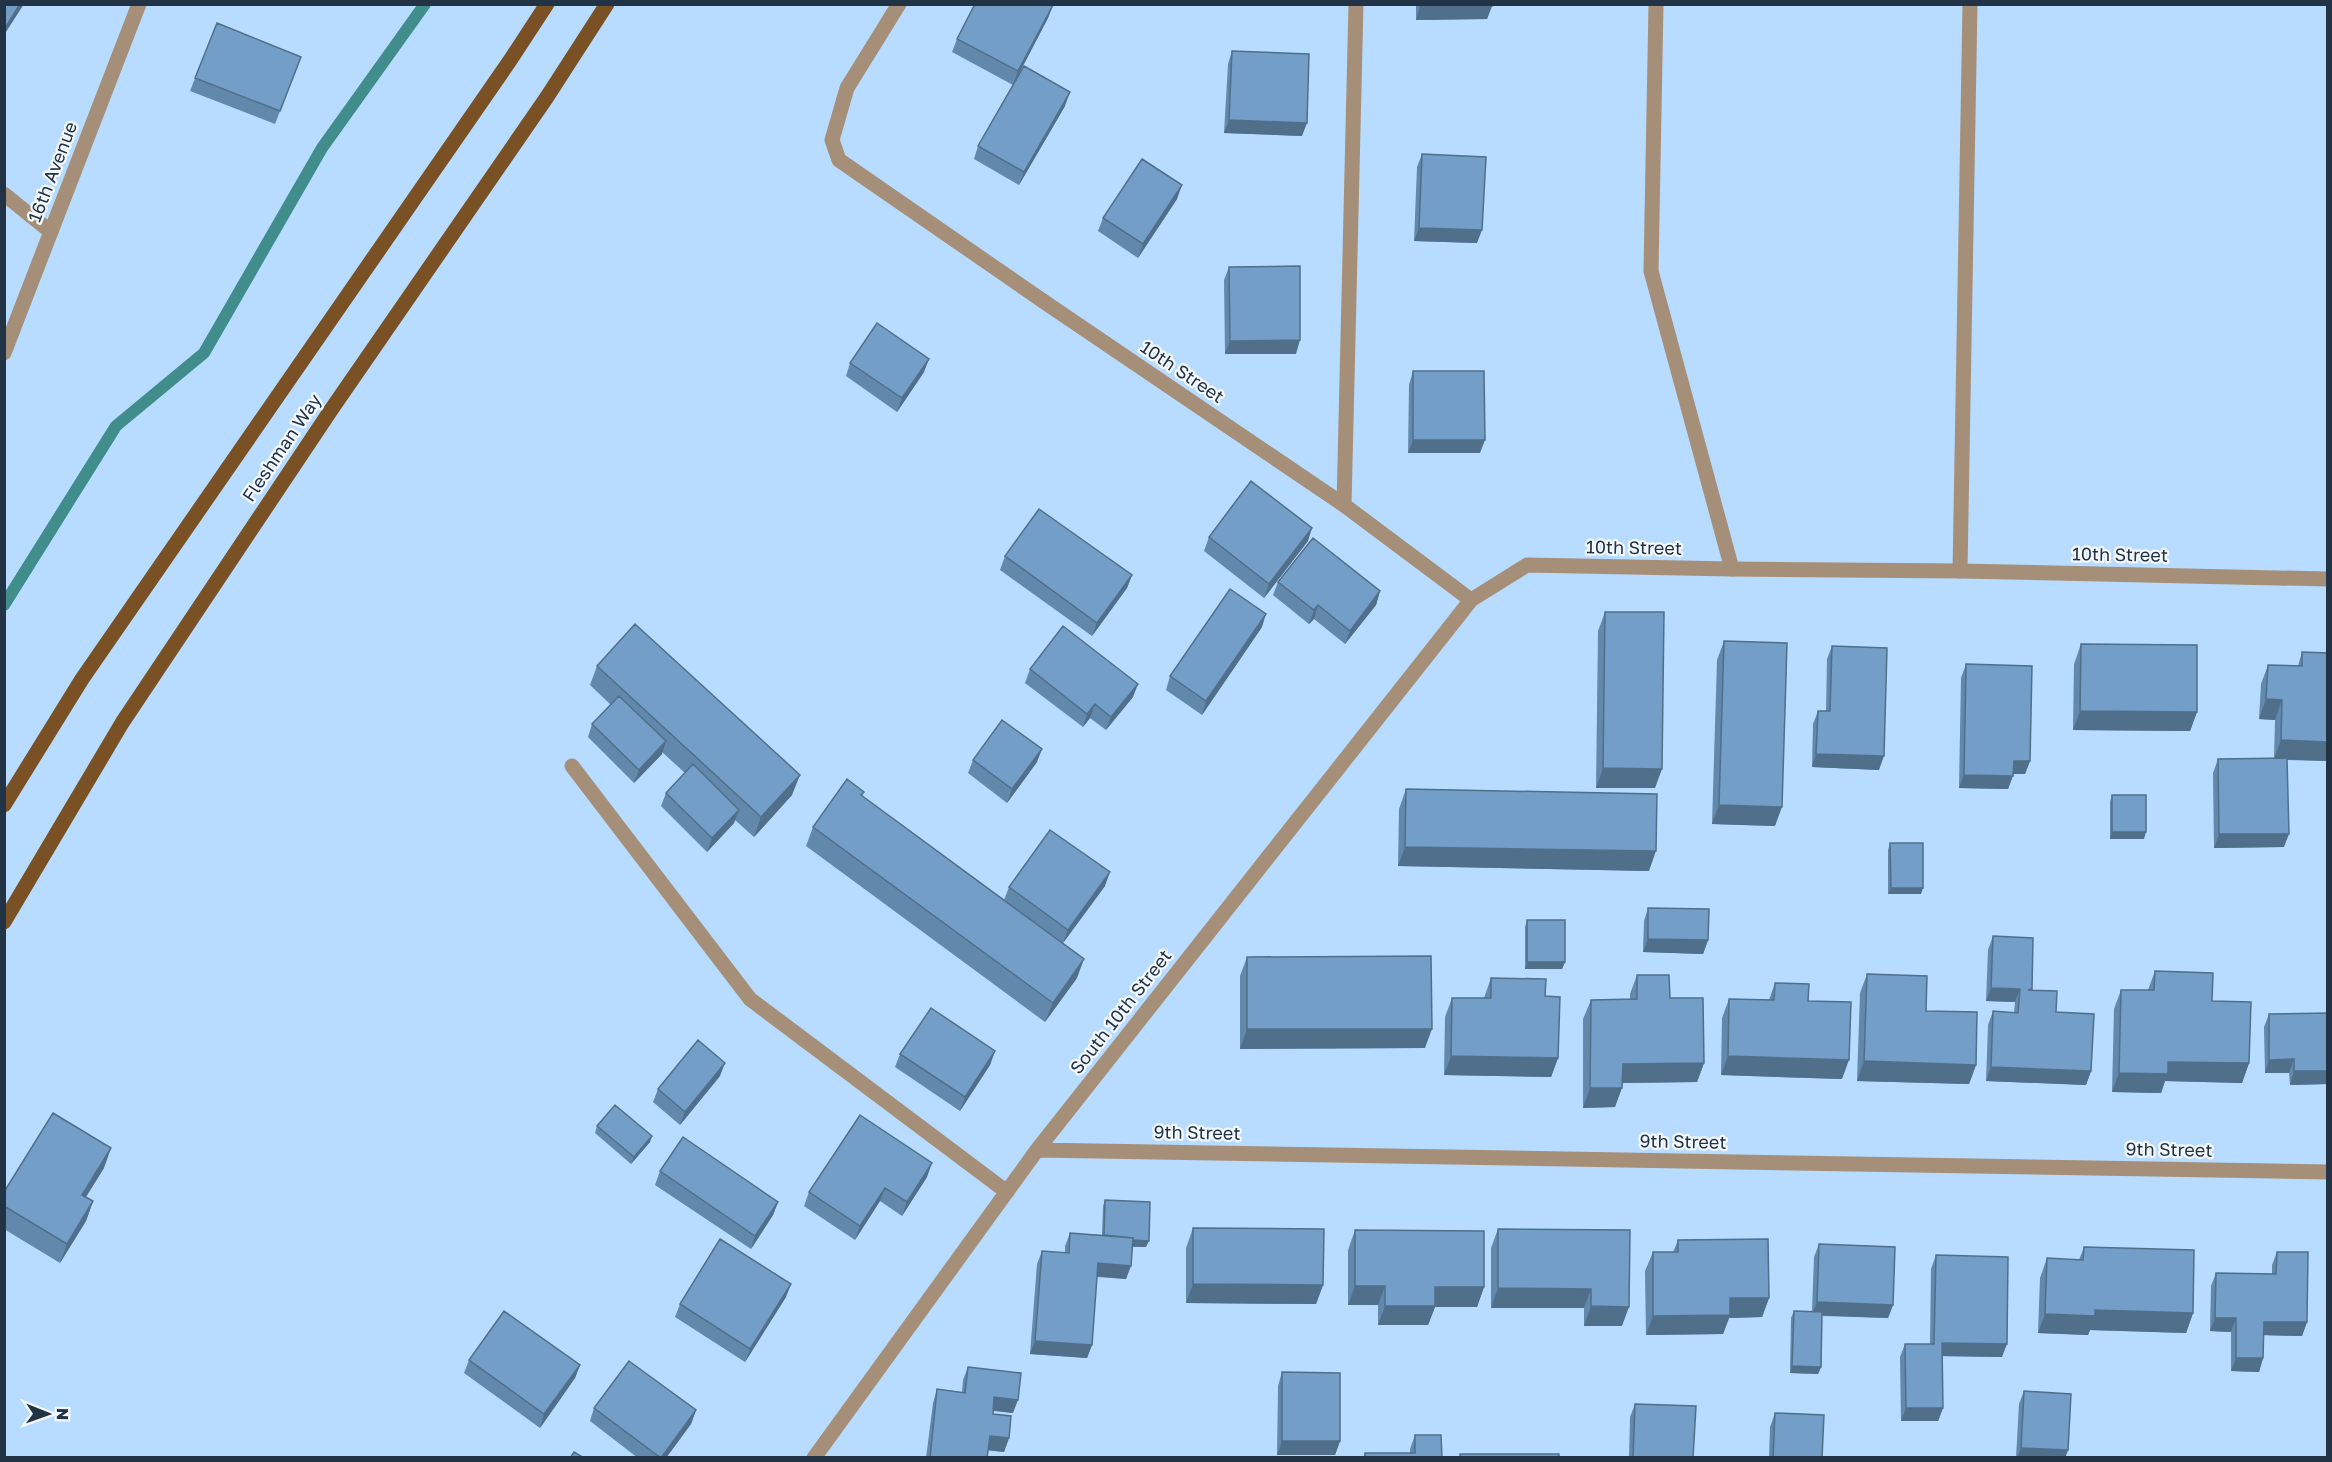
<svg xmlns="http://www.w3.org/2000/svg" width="2332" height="1462" viewBox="0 0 2332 1462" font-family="'Golos Text',sans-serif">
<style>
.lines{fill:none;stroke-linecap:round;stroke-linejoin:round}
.stream{stroke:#408d8b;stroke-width:12}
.service{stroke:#a68f78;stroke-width:15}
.minor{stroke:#a68f78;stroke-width:15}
.tertiary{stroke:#a68f78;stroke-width:15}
.primary{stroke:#795124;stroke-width:15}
.wall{fill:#6288ab}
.shaded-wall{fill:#506f8b}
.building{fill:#729ec7;stroke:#506f8b;stroke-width:1.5}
.labels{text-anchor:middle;stroke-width:4.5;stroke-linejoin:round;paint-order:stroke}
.street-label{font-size:18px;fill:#213344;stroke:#f5f9fe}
</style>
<rect width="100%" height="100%" fill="#b8dcff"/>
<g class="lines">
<path class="stream" d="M4,605L116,426L204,353L322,148L425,4"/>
<path class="service" d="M899,4L847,88L832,140L839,160L1043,301
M1656,4L1651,271L1732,569
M1344,505L1356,4
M1960,571L1970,4
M572,766L750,999L1007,1192"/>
<path class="minor" d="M4,194L51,232
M1043,301L1344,505L1471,600
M1037,1150L2328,1172
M814,1458L1037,1150L1471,600L1527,565L1732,569L1960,571L2328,579"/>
<path class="tertiary" d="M4,353L139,4"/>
<path class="primary" d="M4,805L82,679L511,59L547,4
M4,922L122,723L331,410L547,97L607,4"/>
</g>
<path class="wall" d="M1416,4H1492V6L1487,19L1416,20Z
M1053,5L1048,18L1013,85L952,52L957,39Z
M217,23L301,57L275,124L190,91Z
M1232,51L1302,136L1224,133L1228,64Z
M1065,106L1019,185L974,159L978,146Z
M1422,154L1477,243L1414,241L1417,167Z
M1177,199L1138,258L1098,231L1103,218Z
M1229,267L1296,354H1225L1224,280Z
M850,363L924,372L897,412L846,376Z
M1413,371L1480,453H1408L1409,385Z
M1209,537L1308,541L1264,598L1204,551Z
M1005,556L1132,575L1127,588L1092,636L1000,570Z
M1278,582L1380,591L1376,605L1345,644L1314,619L1309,624L1273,595Z
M1605,612L1655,788H1596L1598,631Z
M1262,627L1202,715L1166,690L1170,676Z
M1724,641L1775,826L1712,824L1717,660Z
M2081,644L2197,712L2190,731L2073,730L2074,664Z
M1832,646L1879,770L1812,767L1813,724L1818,711H1826L1827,659Z
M2302,652L2328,761L2287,760L2284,847L2214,848L2213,773L2218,759H2274L2275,720L2259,719L2261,684L2268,665L2298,666Z
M1966,664L2030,761L2025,774H2013L2008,789L1959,788L1961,678Z
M597,666L792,795L754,837L735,820L734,823L707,852L661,806L666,793L685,773L662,752V754L634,783L588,737L592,724L611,705L590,685Z
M1030,669L1133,697L1106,730L1090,718L1083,727L1025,683Z
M973,760L1037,762L1007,803L968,773Z
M1406,789L1649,871L1398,866L1399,809Z
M864,792L862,796L1077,978L1045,1022L806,846L813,827Z
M2112,795L2144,839H2110V802Z
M1890,843L1921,894H1888V850Z
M1105,886L1063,943L1004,900L1009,887Z
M1648,908L1708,940L1703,954L1643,952L1644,921Z
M1527,920L1565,962L1562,969H1525V927Z
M1993,936L2031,990L2056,1012L2091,1071L2086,1085L1986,1081L1988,1025L1993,1011L2014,1013L2015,1002L1986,1001L1988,950Z
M1247,957L1425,1048L1240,1049V976Z
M2155,971L2212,1001L2249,1063L2242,1083L2165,1081L2161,1093L2112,1092L2114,1009L2121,990H2148Z
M1867,974L1926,1011L1976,1065L1969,1084L1857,1081L1860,993Z
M1637,975L1670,998L1704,1063L1697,1082L1622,1083L1615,1107L1583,1108V1019L1591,1000L1630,999V994Z
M1491,978L1545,996L1558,1058L1551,1077L1444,1075L1445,1017L1452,998H1484Z
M1775,983L1808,1001L1842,1079L1721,1075L1722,1018L1729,999L1769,1000Z
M2328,1013V1084L2290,1085L2289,1073H2265L2264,1027L2269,1014Z
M995,1051L990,1065L960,1111L895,1067L900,1054Z
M720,1076L680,1125L653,1102L658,1089Z
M597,1126L650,1142L631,1164L595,1133Z
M104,1168L86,1197L93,1201L86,1221L60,1263L4,1229V1192Z
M660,1171L778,1202L773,1215L751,1249L655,1185Z
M927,1177L902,1216L880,1201L855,1240L804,1206L809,1192Z
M1105,1200L1146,1247H1132L1126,1279L1097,1277L1092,1345L1087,1358L1030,1354L1037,1264L1042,1251L1065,1253V1246L1070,1233L1102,1235L1103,1206Z
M1193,1228L1323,1285L1316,1304L1186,1303V1248Z
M1498,1229L1630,1230L1622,1326H1584V1308H1491V1248Z
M1355,1230L1484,1287L1477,1307H1435L1428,1325H1378V1305H1348V1250Z
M1678,1240L1769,1298L1762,1317L1729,1318L1723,1334L1646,1335L1645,1271L1653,1252H1673Z
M1819,1244L1893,1305L1888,1318L1822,1316L1821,1367L1818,1374L1790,1373L1791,1318L1794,1311H1812L1814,1257Z
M2084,1247L2193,1313L2186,1333L2090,1330L2088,1335L2038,1333L2040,1278L2047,1258L2079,1260Z
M2277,1252L2307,1322L2302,1336L2264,1335L2263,1358L2259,1372L2231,1371V1332L2210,1331L2211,1286L2216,1273L2272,1274V1265Z
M1936,1255L2002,1357L1942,1356L1943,1408L1938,1421H1901L1900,1357L1905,1344H1930L1931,1269Z
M786,1297L745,1362L675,1317L680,1304Z
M469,1360L580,1365L575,1378L540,1428L464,1373Z
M968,1367L1013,1413L993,1411V1414L1009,1438L1004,1452L988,1450L987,1458H926L933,1403L937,1389L962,1392L963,1380Z
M1282,1372L1340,1441L1335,1455H1277L1278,1386Z
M2024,1391L2068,1450L2065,1458H2016L2019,1404Z
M1635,1404L1693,1458H1629L1630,1417Z
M594,1408L696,1410L691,1424L666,1458H638L590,1421Z
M1775,1413L1822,1458H1769L1770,1427Z
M1415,1435L1442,1458H1363L1365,1453H1410V1449Z"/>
<path class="shaded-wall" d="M20,4H24L4,35V30Z
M1053,5L1048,18L1013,85L1018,71Z
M1420,6H1492L1487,19L1416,20Z
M1070,92L1065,106L1019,185L1024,172Z
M1229,120L1307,123L1302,136L1224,133Z
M1182,185L1177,199L1138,258L1143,244Z
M1419,228L1482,230L1477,243L1414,241Z
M1300,340L1296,354H1225L1230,341Z
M929,359L924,372L897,412L902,398Z
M1413,440H1485L1480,453H1408Z
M1312,528L1308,541L1264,598L1269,584Z
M1132,575L1127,588L1092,636L1097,623Z
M1380,591L1376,605L1345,644L1350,631Z
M1318,605L1314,619L1309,624L1314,610Z
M1266,614L1262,627L1202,715L1206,701Z
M1138,684L1133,697L1106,730L1111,717Z
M2266,699L2282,700L2275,720L2259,719Z
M1095,704L1090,718L1083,727L1087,714Z
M2080,711L2197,712L2190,731L2073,730Z
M2281,740L2328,742V761L2274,759Z
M666,741L662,754L634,783L639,770Z
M1042,749L1037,762L1007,803L1012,789Z
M1816,754L1884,756L1879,770L1812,767Z
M2014,761H2030L2025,774H2009Z
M1603,768L1662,769L1655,788H1596Z
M800,775L792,795L754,837L761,817Z
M1964,775L2013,776L2008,789L1959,788Z
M1719,805L1782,807L1775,826L1712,824Z
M739,810L734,823L707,852L712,838Z
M2112,832H2146L2144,839H2110Z
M2219,834H2289L2284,847L2214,848Z
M1405,847L1656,851L1649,871L1398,866Z
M1110,872L1105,886L1063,943L1068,930Z
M1891,888H1923L1921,894H1888Z
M1648,939L1708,940L1703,954L1643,952Z
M1084,959L1077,978L1045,1022L1053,1003Z
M1527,962H1565L1562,969H1525Z
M1991,988L2020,989L2015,1002L1986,1001Z
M1247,1029H1432L1425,1048L1240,1049Z
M995,1051L990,1065L960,1111L965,1097Z
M1451,1056L1558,1058L1551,1077L1444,1075Z
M1728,1056L1849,1060L1842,1079L1721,1075Z
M2294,1059L2289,1073H2265L2269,1060Z
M1864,1061L1976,1065L1969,1084L1857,1081Z
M2168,1062L2249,1063L2242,1083L2165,1081L2161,1093L2112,1092L2119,1073Z
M725,1063L720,1076L680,1125L685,1112Z
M1704,1063L1697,1082L1616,1083L1623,1064Z
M1991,1067L2091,1071L2086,1085L1986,1081Z
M2294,1071H2328V1084L2290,1085Z
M1590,1088H1622L1615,1107L1583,1108Z
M652,1136L650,1142L631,1164L634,1157Z
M111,1148L104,1168L75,1214L82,1195Z
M932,1163L927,1177L902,1216L907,1202Z
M885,1188L880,1201L855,1240L860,1226Z
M93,1201L86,1221L60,1263L67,1244Z
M778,1202L773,1215L751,1249L755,1236Z
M1104,1239L1149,1241L1146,1247L1101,1245Z
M1098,1263L1131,1266L1126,1279L1093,1276Z
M791,1284L786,1297L745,1362L750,1349Z
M1193,1284L1323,1285L1316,1304L1186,1303Z
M1355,1286H1385L1378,1305H1348Z
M1435,1287H1484L1477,1307H1435L1428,1325H1378L1385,1306Z
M1498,1288L1591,1289L1584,1308H1491Z
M1730,1298H1769L1762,1317L1729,1318L1723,1334L1646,1335L1653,1316Z
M1817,1302L1893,1305L1888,1318L1812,1315Z
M1591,1306L1629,1307L1622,1326H1584Z
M2095,1310L2193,1313L2186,1333L2090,1330L2088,1335L2038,1333L2045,1314Z
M2215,1318H2236L2231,1332L2210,1331Z
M2264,1322H2307L2302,1336L2259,1335Z
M1035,1341L1092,1345L1087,1358L1030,1354Z
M1942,1343L2007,1344L2002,1357L1937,1356Z
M2236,1358H2263L2259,1372L2231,1371Z
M580,1365L575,1378L540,1428L544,1414Z
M1792,1366L1821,1367L1818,1374L1790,1373Z
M994,1397L1018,1400L1013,1413L990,1410Z
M1906,1408H1943L1938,1421H1901Z
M696,1410L691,1424L666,1458H661Z
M990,1436L1009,1438L1004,1452L985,1450Z
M1282,1441H1340L1335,1455H1277Z
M2021,1448L2068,1450L2065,1458H2017Z"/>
<path class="building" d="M4,4H20L4,30Z
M975,4L1053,5L1018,71L957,39Z
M1420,4H1492V6H1420Z
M217,23L301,57L280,111L195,78Z
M1232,51L1309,54L1307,123L1229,120Z
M1024,66L1070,92L1024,172L978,146Z
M1422,154L1486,157L1482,230L1419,228Z
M1142,159L1182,185L1143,244L1103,218Z
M1300,266V340L1230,341L1229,267Z
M877,323L929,359L902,398L850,363Z
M1413,371H1484L1485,440H1413Z
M1251,481L1312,528L1269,584L1209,537Z
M1039,509L1132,575L1097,623L1005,556Z
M1313,538L1380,591L1350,631L1318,605L1314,610L1278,582Z
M1230,589L1266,614L1206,701L1170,676Z
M1605,612H1664L1662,769L1603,768Z
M635,624L800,775L761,817L597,666Z
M1063,626L1138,684L1111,717L1095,704L1087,714L1030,669Z
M1724,641L1787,643L1782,807L1719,805Z
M2081,644L2197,645V712L2080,711Z
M1832,646L1887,648L1884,756L1816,754L1818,711H1830Z
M2302,652L2328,653V742L2281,740L2282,700L2266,699L2268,665L2302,666Z
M1966,664L2032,666L2030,761H2014L2013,776L1964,775Z
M619,696L666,741L639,770L592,724Z
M1002,720L1042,749L1012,789L973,760Z
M2287,758L2289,834H2219L2218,759Z
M693,764L739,810L712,838L666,793Z
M847,779L864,792L861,795L1084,959L1053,1003L813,827Z
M1406,789L1657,794L1656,851L1405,847Z
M2112,795H2146V832H2112Z
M1050,830L1110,872L1068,930L1009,887Z
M1890,843H1923V888H1891Z
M1648,908L1709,909L1708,940L1648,939Z
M1527,920H1565V962H1527Z
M1993,936L2033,938L2032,989L2028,990L2057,991L2056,1012L2094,1014L2091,1071L1991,1067L1993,1011L2018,1013L2020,989L1991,988Z
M1431,956L1432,1029H1247V957Z
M2155,971L2213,973L2212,1001L2251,1002L2249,1063L2168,1062V1074L2119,1073L2121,990H2154Z
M1867,974L1927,976L1926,1011L1977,1012L1976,1065L1864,1061Z
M1637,975H1669L1670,998H1703L1704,1063L1623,1064L1622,1088H1590L1591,1000L1637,999Z
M1491,978L1546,979L1545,996L1560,997L1558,1058L1451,1056L1452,998H1491Z
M1775,983L1809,984L1808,1001L1851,1002L1849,1060L1728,1056L1729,999L1774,1000Z
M931,1008L995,1051L965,1097L900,1054Z
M2328,1013V1071H2294V1059L2269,1060V1014Z
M698,1040L725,1063L685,1112L658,1089Z
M615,1105L652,1136L634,1157L597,1126Z
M53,1113L111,1148L82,1195L93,1201L67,1244L4,1206V1192Z
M860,1115L932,1163L907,1202L885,1188L860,1226L809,1192Z
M683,1137L778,1202L755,1236L660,1171Z
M1105,1200L1150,1202L1149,1241L1133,1240V1238L1104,1235Z
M1193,1228L1324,1229L1323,1285L1193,1284Z
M1498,1229L1630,1230L1629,1307L1591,1306V1289L1498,1288Z
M1355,1230L1484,1231V1287H1435V1306H1385V1286H1355Z
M1070,1233L1133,1238L1131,1266L1098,1263L1092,1345L1035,1341L1042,1251L1069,1253Z
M720,1239L791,1284L750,1349L680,1304Z
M1768,1239L1769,1298H1730V1315L1653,1316V1252H1678V1240Z
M1819,1244L1895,1247L1893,1305L1817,1302Z
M2084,1247L2194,1250L2193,1313L2095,1310V1316L2045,1314L2047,1258L2083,1260Z
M2277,1252H2308L2307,1322H2264L2263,1358H2236V1318H2215L2216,1273L2276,1274Z
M1936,1255L2008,1257L2007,1344L1942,1343L1943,1408H1906L1905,1344H1934Z
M504,1311L580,1365L544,1414L469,1360Z
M1794,1311L1822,1312L1821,1367L1792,1366Z
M629,1361L696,1410L661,1458L594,1408Z
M968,1367L1021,1373L1018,1400L994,1397L993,1414L1011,1416L1009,1438L990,1436L987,1458H930L937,1389L965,1393Z
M1282,1372L1340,1373V1441H1282Z
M2024,1391L2071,1394L2068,1450L2021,1448Z
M1635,1404L1696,1406L1693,1458H1633Z
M1775,1413L1824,1415L1822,1458H1773Z
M1415,1435H1441L1442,1458H1365V1453H1415Z
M574,1452L584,1458H570Z
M1460,1454H1559V1458H1460Z"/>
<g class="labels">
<g class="street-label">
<text transform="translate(53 172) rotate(-69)" y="6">16th Avenue</text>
<text transform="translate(1182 372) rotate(34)" y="6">10th Street</text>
<text transform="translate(282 448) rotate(-56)" y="6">Fleshman Way</text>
<text transform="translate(1634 548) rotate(1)" y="6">10th Street</text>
<text transform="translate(2120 555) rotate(1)" y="6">10th Street</text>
<text transform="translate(1121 1012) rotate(-52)" y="6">South 10th Street</text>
<text transform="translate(1197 1133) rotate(1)" y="6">9th Street</text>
<text transform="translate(1683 1142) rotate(1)" y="6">9th Street</text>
<text transform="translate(2169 1150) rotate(1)" y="6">9th Street</text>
</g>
</g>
<rect width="2332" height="1462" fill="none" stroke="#213344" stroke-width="12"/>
<g transform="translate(48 1414) rotate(91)" stroke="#f5f9fe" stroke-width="4.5" paint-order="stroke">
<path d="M0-4.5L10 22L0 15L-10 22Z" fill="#213344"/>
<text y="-9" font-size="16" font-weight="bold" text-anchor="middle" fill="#213344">N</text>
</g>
</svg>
